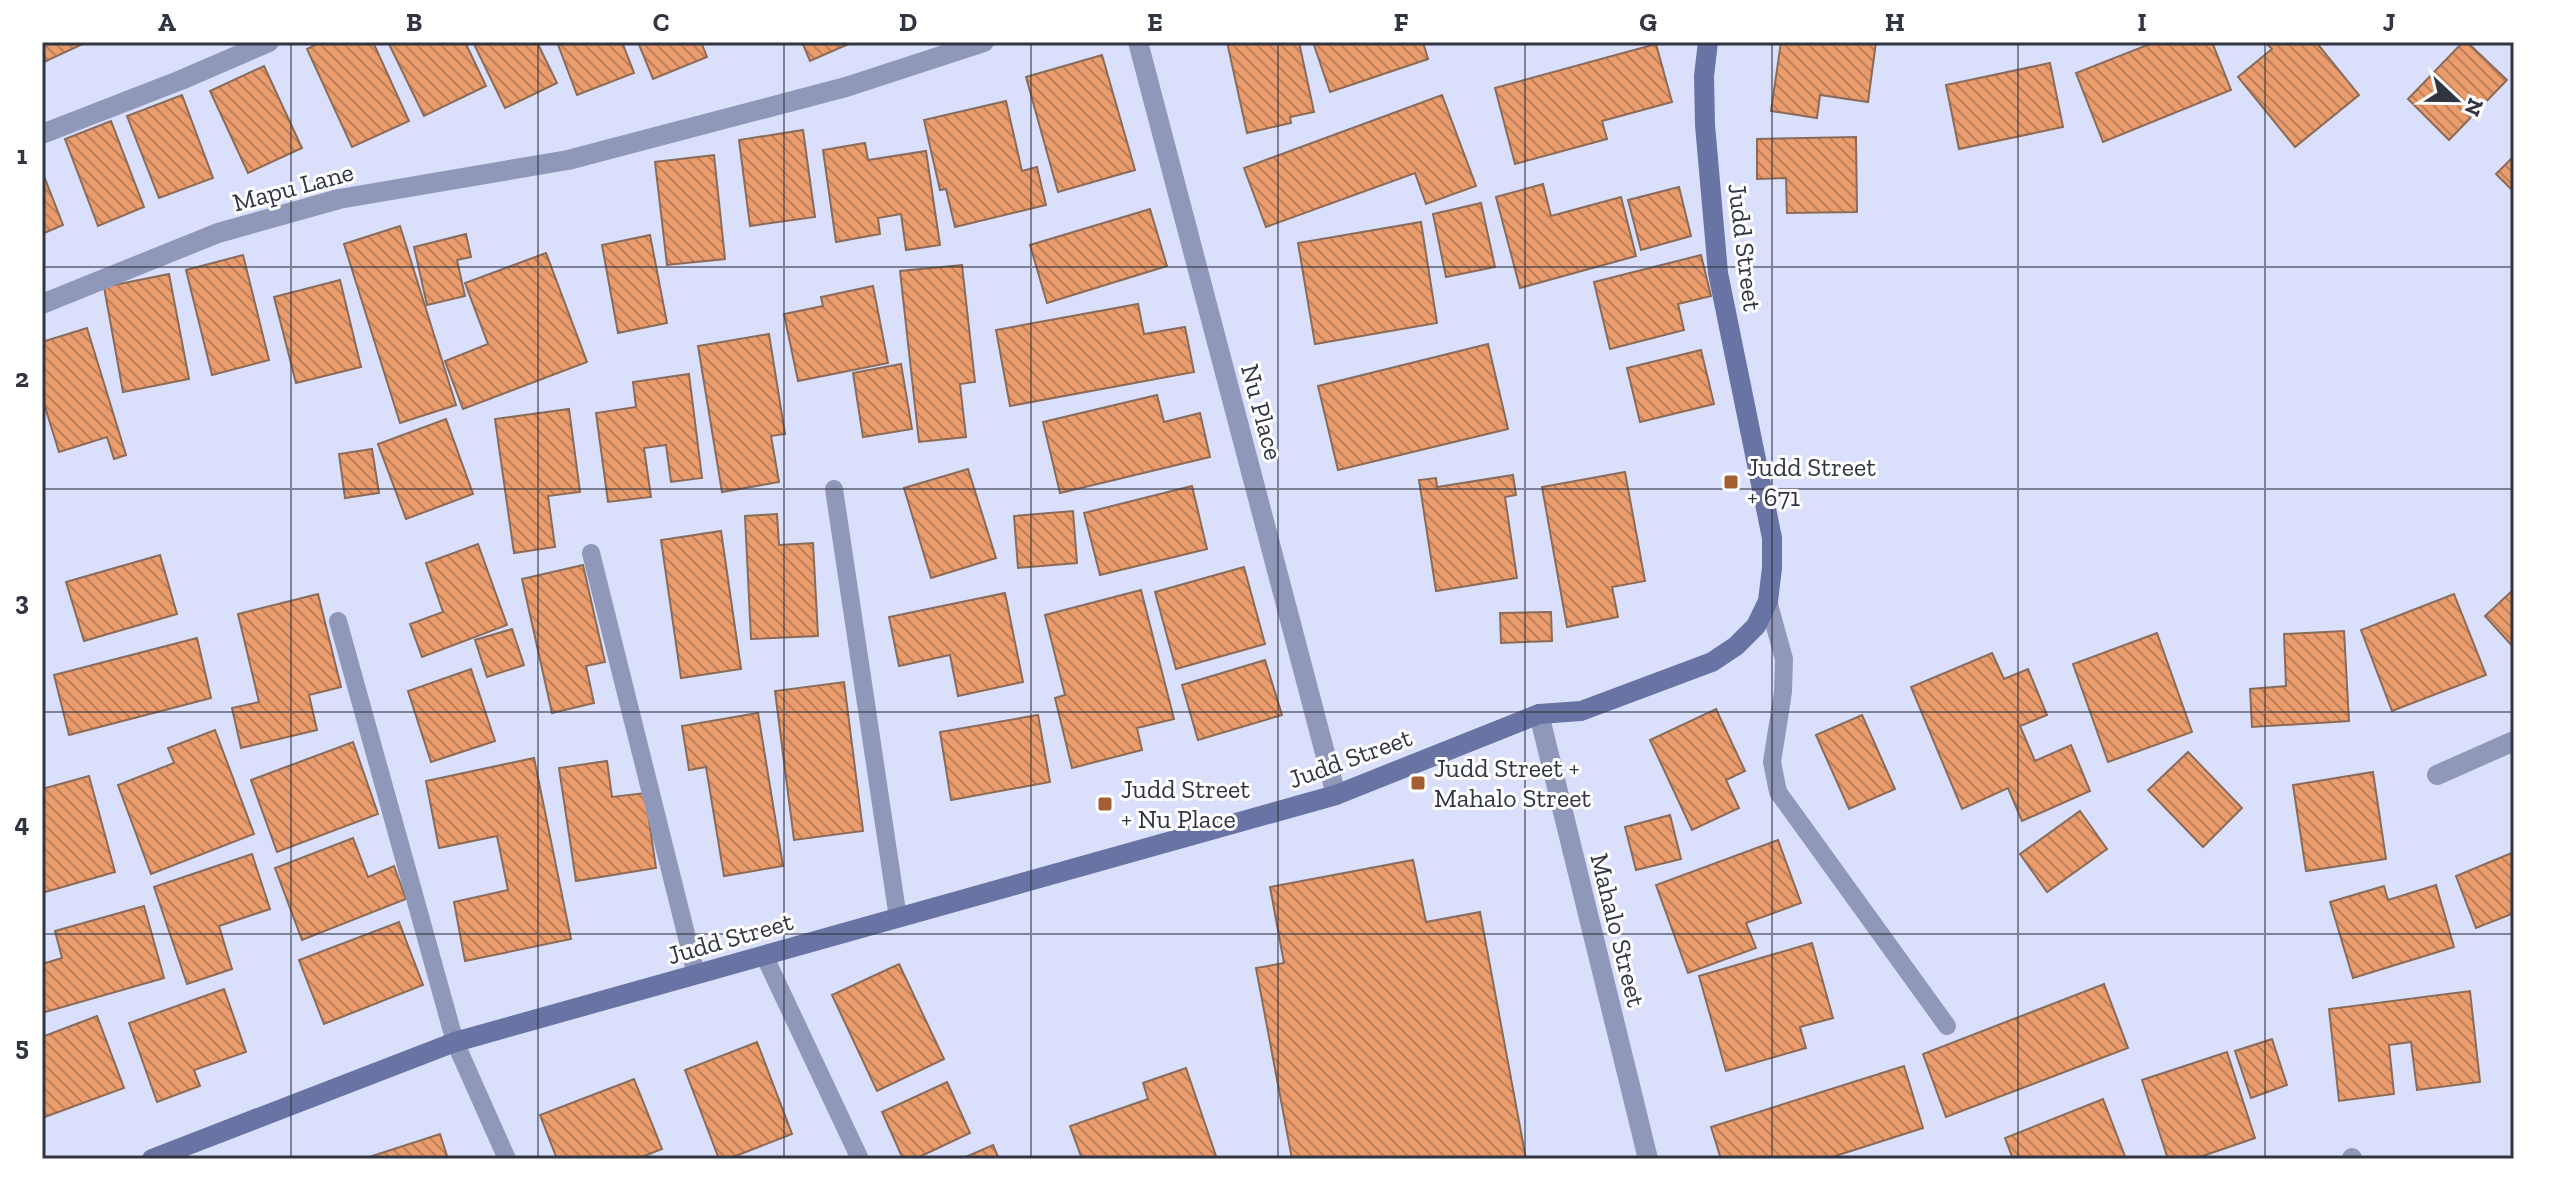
<svg xmlns="http://www.w3.org/2000/svg" width="2556" height="1201" viewBox="0 0 2556 1201" font-family="'Zilla Slab',serif">
<style>
.building{fill:url(#building-back-hatch);stroke:#8a6b59;stroke-width:2}
.lines{fill:none;stroke-linecap:round;stroke-linejoin:round}
.lane{stroke:#9098b9;stroke-width:18}
.street{stroke:#9098b9;stroke-width:20}
.secondary{stroke:#6973a4;stroke-width:20}
.grid{fill:none;stroke:#313441;stroke-width:2;stroke-opacity:0.55}
.poi-dot{fill:#a35e31;stroke:#fff;stroke-width:3}
.labels{text-anchor:middle;stroke-width:6;stroke-linejoin:round;paint-order:stroke}
.street-label{font-size:26px;fill:#313441;stroke:#fff}
.poi-label{font-size:26px;fill:#313441;stroke:#fff;text-anchor:start}
.neatline{fill:none;stroke:#313441;stroke-width:3}
.grid-label{font-size:26px;text-anchor:middle;font-weight:bold;fill:#313441}
</style>
<defs>
<pattern id="building-back-hatch" width="6" height="6" patternUnits="userSpaceOnUse" patternTransform="scale(2)"><rect width="6" height="6" fill="#ea9c6c"/><path d="M-1 5l2 2M0 0l6 6M5-1l2 2" fill="none" stroke="#be805a"/></pattern>
</defs>
<rect width="100%" height="100%" fill="#dae0fc"/>
<path class="building" d="M42,42H84L85,43L42,63Z
M321,42H373L409,121L352,147L307,49Z
M388,42H465L486,86L424,116Z
M473,42H537L557,83L505,108Z
M557,42H622L634,73L577,95Z
M638,42H701L707,57L653,79Z
M802,42H853L810,61Z
M1227,42H1299L1314,112L1290,117L1291,123L1247,133Z
M1313,42H1423L1428,59L1330,92Z
M1781,42H1876L1868,102L1820,95L1817,118L1771,111Z
M2155,42H2212L2231,90L2103,142L2076,73Z
M2265,42H2316L2359,95L2295,147L2238,77L2272,49Z
M2463,42H2467L2507,80L2449,140L2408,99Z
M1656,44L1672,102L1602,121L1607,139L1515,164L1495,88Z
M1102,55L1135,170L1058,192L1026,77Z
M2050,63L2063,127L1959,149L1946,85Z
M264,66L302,148L248,173L210,91Z
M182,95L213,178L159,198L127,116Z
M1442,95L1476,186L1426,204L1415,173L1266,227L1244,168Z
M1006,101L1022,171L1037,167L1046,205L955,227L946,189L940,190L924,120Z
M111,121L144,207L98,226L65,139Z
M803,130L815,217L750,226L739,140Z
M1856,137L1857,212L1787,213L1786,178L1757,179V139Z
M865,143L868,160L926,151L940,245L906,250L901,214L878,218L880,234L836,242L823,150Z
M714,155L725,259L667,265L655,162Z
M2514,156V192L2496,174Z
M42,171L63,225L42,234Z
M1543,184L1551,216L1621,197L1636,256L1520,288L1496,197Z
M1679,187L1691,236L1641,250L1628,200Z
M1481,203L1495,267L1446,277L1433,214Z
M1150,209L1167,266L1047,303L1030,245Z
M1421,222L1437,323L1315,344L1298,243Z
M400,226L456,405L400,423L344,244Z
M466,234L471,257L457,260L465,296L427,305L414,247Z
M650,235L667,323L618,333L602,245Z
M546,253L587,362L463,409L445,361L488,344L465,283Z
M243,255L269,360L212,375L186,270Z
M1701,255L1711,296L1678,304L1684,330L1610,349L1594,282Z
M962,265L975,382L960,384L966,437L919,442L900,271Z
M169,274L189,379L123,392L104,287Z
M340,280L361,367L296,383L274,297Z
M873,286L888,363L798,381L784,314L823,306L821,297Z
M1138,304L1144,334L1185,327L1194,372L1010,406L996,330Z
M87,328L126,455L114,459L107,437L59,452L42,397V342Z
M769,334L785,434L771,436L779,482L722,492L698,346Z
M1488,344L1508,429L1338,470L1318,386Z
M1701,350L1714,404L1640,422L1627,368Z
M901,364L912,429L863,437L853,373Z
M689,374L702,478L671,482L666,445L644,448L651,497L608,502L596,413L636,407L633,382Z
M1157,395L1164,422L1200,413L1210,457L1060,493L1043,422Z
M569,409L580,492L548,496L555,547L514,553L495,419Z
M446,419L473,494L406,519L378,444Z
M372,449L379,493L345,498L339,454Z
M968,469L996,558L931,578L904,488Z
M1625,472L1645,581L1612,587L1618,617L1567,627L1542,487Z
M1513,475L1516,495L1505,497L1517,578L1436,591L1419,480L1436,478L1437,487Z
M1192,486L1207,549L1100,575L1084,513Z
M1073,511L1077,563L1018,568L1014,516Z
M777,514L779,545L813,543L818,636L751,639L745,516Z
M721,531L741,669L681,678L661,540Z
M478,544L507,625L422,657L410,624L443,612L426,563Z
M160,555L177,614L84,641L66,582Z
M583,565L605,662L586,666L594,703L552,713L522,579Z
M1244,567L1265,644L1176,669L1155,592Z
M2514,589V648L2485,616Z
M1141,590L1174,719L1137,728L1142,750L1072,768L1055,698L1065,695L1045,615Z
M1005,593L1023,682L958,696L950,655L899,666L889,617Z
M318,594L341,687L309,695L317,730L241,748L232,708L259,702L238,614Z
M2454,594L2486,675L2392,711L2361,630Z
M1551,612L1552,641L1501,643L1500,613Z
M512,629L524,665L487,677L475,640Z
M2344,631L2349,721L2252,727L2250,689L2286,686L2284,634Z
M2157,633L2192,732L2108,762L2073,664Z
M197,638L211,698L69,735L54,675Z
M1992,653L2004,679L2028,669L2047,715L2020,726L2035,761L2071,745L2090,791L2022,821L2008,788L1962,809L1911,687Z
M1265,660L1282,715L1198,740L1182,685Z
M471,669L495,741L431,762L408,691Z
M844,682L863,831L794,840L775,691Z
M1716,709L1745,771L1726,780L1739,808L1692,830L1650,740Z
M758,713L783,866L724,876L706,767L689,770L682,726Z
M1038,715L1050,782L951,800L940,732Z
M1862,715L1895,789L1849,809L1816,735Z
M215,730L254,834L151,874L118,785L174,763L168,748Z
M353,742L378,814L277,852L251,780Z
M2188,752L2242,808L2203,847L2148,790Z
M534,758L571,939L465,961L454,902L508,890L497,836L439,848L426,781Z
M607,761L612,797L645,793L656,868L576,881L559,768Z
M2373,772L2386,859L2306,871L2293,785Z
M89,776L115,872L42,893V789Z
M2080,811L2107,849L2047,892L2020,854Z
M1670,815L1681,859L1636,870L1625,827Z
M353,838L368,877L394,866L406,899L302,940L275,868Z
M1778,840L1801,903L1746,923L1756,948L1688,973L1656,885Z
M2514,852V913L2476,928L2456,876Z
M252,854L270,909L219,926L232,969L187,984L154,887Z
M1413,860L1426,922L1480,912L1526,1159H1292L1256,968L1284,963L1270,887Z
M2436,885L2454,947L2353,978L2330,902L2384,886L2388,900Z
M144,906L164,978L42,1013V964L62,958L55,931Z
M399,922L423,985L324,1024L299,960Z
M1812,943L1833,1018L1800,1027L1806,1048L1726,1071L1699,976Z
M899,964L944,1059L877,1091L832,995Z
M2104,984L2128,1048L1946,1117L1923,1054Z
M224,989L246,1052L194,1070L200,1086L157,1102L129,1023Z
M2470,991L2480,1082L2417,1090L2411,1042L2389,1045L2394,1094L2339,1101L2329,1009Z
M97,1016L124,1088L42,1118V1037Z
M2272,1039L2287,1085L2251,1098L2235,1051Z
M757,1042L792,1134L728,1159H719L685,1070Z
M2227,1052L2255,1138L2194,1159H2168L2142,1080Z
M1904,1066L1923,1128L1826,1159H1721L1711,1127Z
M1186,1068L1217,1159H1082L1070,1126L1148,1099L1143,1083Z
M634,1079L662,1149L637,1159H557L540,1115Z
M947,1082L970,1133L915,1159H903L882,1112Z
M2103,1099L2126,1159H2013L2005,1138Z
M440,1134L448,1159H363Z
M993,1145L999,1159H961Z"/>
<g class="lines">
<path class="lane" d="M834,489L898,918
M591,553L696,974
M1768,601L1784,659L1783,692L1772,762L1778,792L1947,1026
M338,621L455,1042L507,1159
M764,955L860,1159"/>
<path class="street" d="M1138,42L1336,795
M42,134L181,80L269,42
M42,304L218,233L339,199L568,160L846,87L984,42
M1539,714L1648,1159
M2437,775L2514,741
M2352,1158V1159"/>
<path class="secondary" d="M152,1159L455,1042L1336,795L1539,714L1581,711L1712,662L1736,646L1756,626L1768,601L1772,568V538L1718,273L1705,125L1704,76L1708,42"/>
</g>
<path class="grid" d="M291,42V1159M538,42V1159M784,42V1159M1031,42V1159M1278,42V1159M1525,42V1159M1772,42V1159M2018,42V1159M2265,42V1159M42,267H2514M42,489H2514M42,712H2514M42,934H2514"/>
<g class="poi-dot">
<rect x="1723" y="474" width="16" height="16" rx="4"/>
<rect x="1410" y="775" width="16" height="16" rx="4"/>
<rect x="1097" y="796" width="16" height="16" rx="4"/>
</g>
<g class="labels">
<g class="street-label">
<text transform="translate(293 187) rotate(-15)" y="9">Mapu Lane</text>
<text transform="translate(1745 247) rotate(83)" y="9">Judd Street</text>
<text transform="translate(1262 412) rotate(75)" y="9">Nu Place</text>
<text transform="translate(1350 758) rotate(-20)" y="9">Judd Street</text>
<text transform="translate(1618 930) rotate(76)" y="9">Mahalo Street</text>
<text transform="translate(730 938) rotate(-16)" y="9">Judd Street</text>
</g>
<g class="poi-label">
<text x="1747" y="476">Judd Street<tspan x="1747" dy="30">+ 671</tspan></text>
<text x="1434" y="777">Judd Street +<tspan x="1434" dy="30">Mahalo Street</tspan></text>
<text x="1121" y="798">Judd Street<tspan x="1121" dy="30">+ Nu Place</tspan></text>
</g>
</g>
<rect width="2556" height="1201" fill="none" stroke="#ffffff" stroke-width="88"/>
<g transform="translate(2456 100) rotate(112)" stroke="#ffffff" stroke-width="6" paint-order="stroke">
<path d="M0-6L14 30L0 20L-14 30Z" fill="#313441"/>
<text y="-12" font-size="22" font-weight="bold" text-anchor="middle" fill="#313441">N</text>
</g>
<rect x="44" y="44" width="2468" height="1113" class="neatline"/>
<g class="grid-label">
<text x="167" y="31">A</text>
<text x="414" y="31">B</text>
<text x="661" y="31">C</text>
<text x="908" y="31">D</text>
<text x="1155" y="31">E</text>
<text x="1401" y="31">F</text>
<text x="1648" y="31">G</text>
<text x="1895" y="31">H</text>
<text x="2142" y="31">I</text>
<text x="2389" y="31">J</text>
<text x="22" y="164">1</text>
<text x="22" y="387">2</text>
<text x="22" y="610">3</text>
<text x="22" y="832">4</text>
<text x="22" y="1055">5</text>
</g>
</svg>
